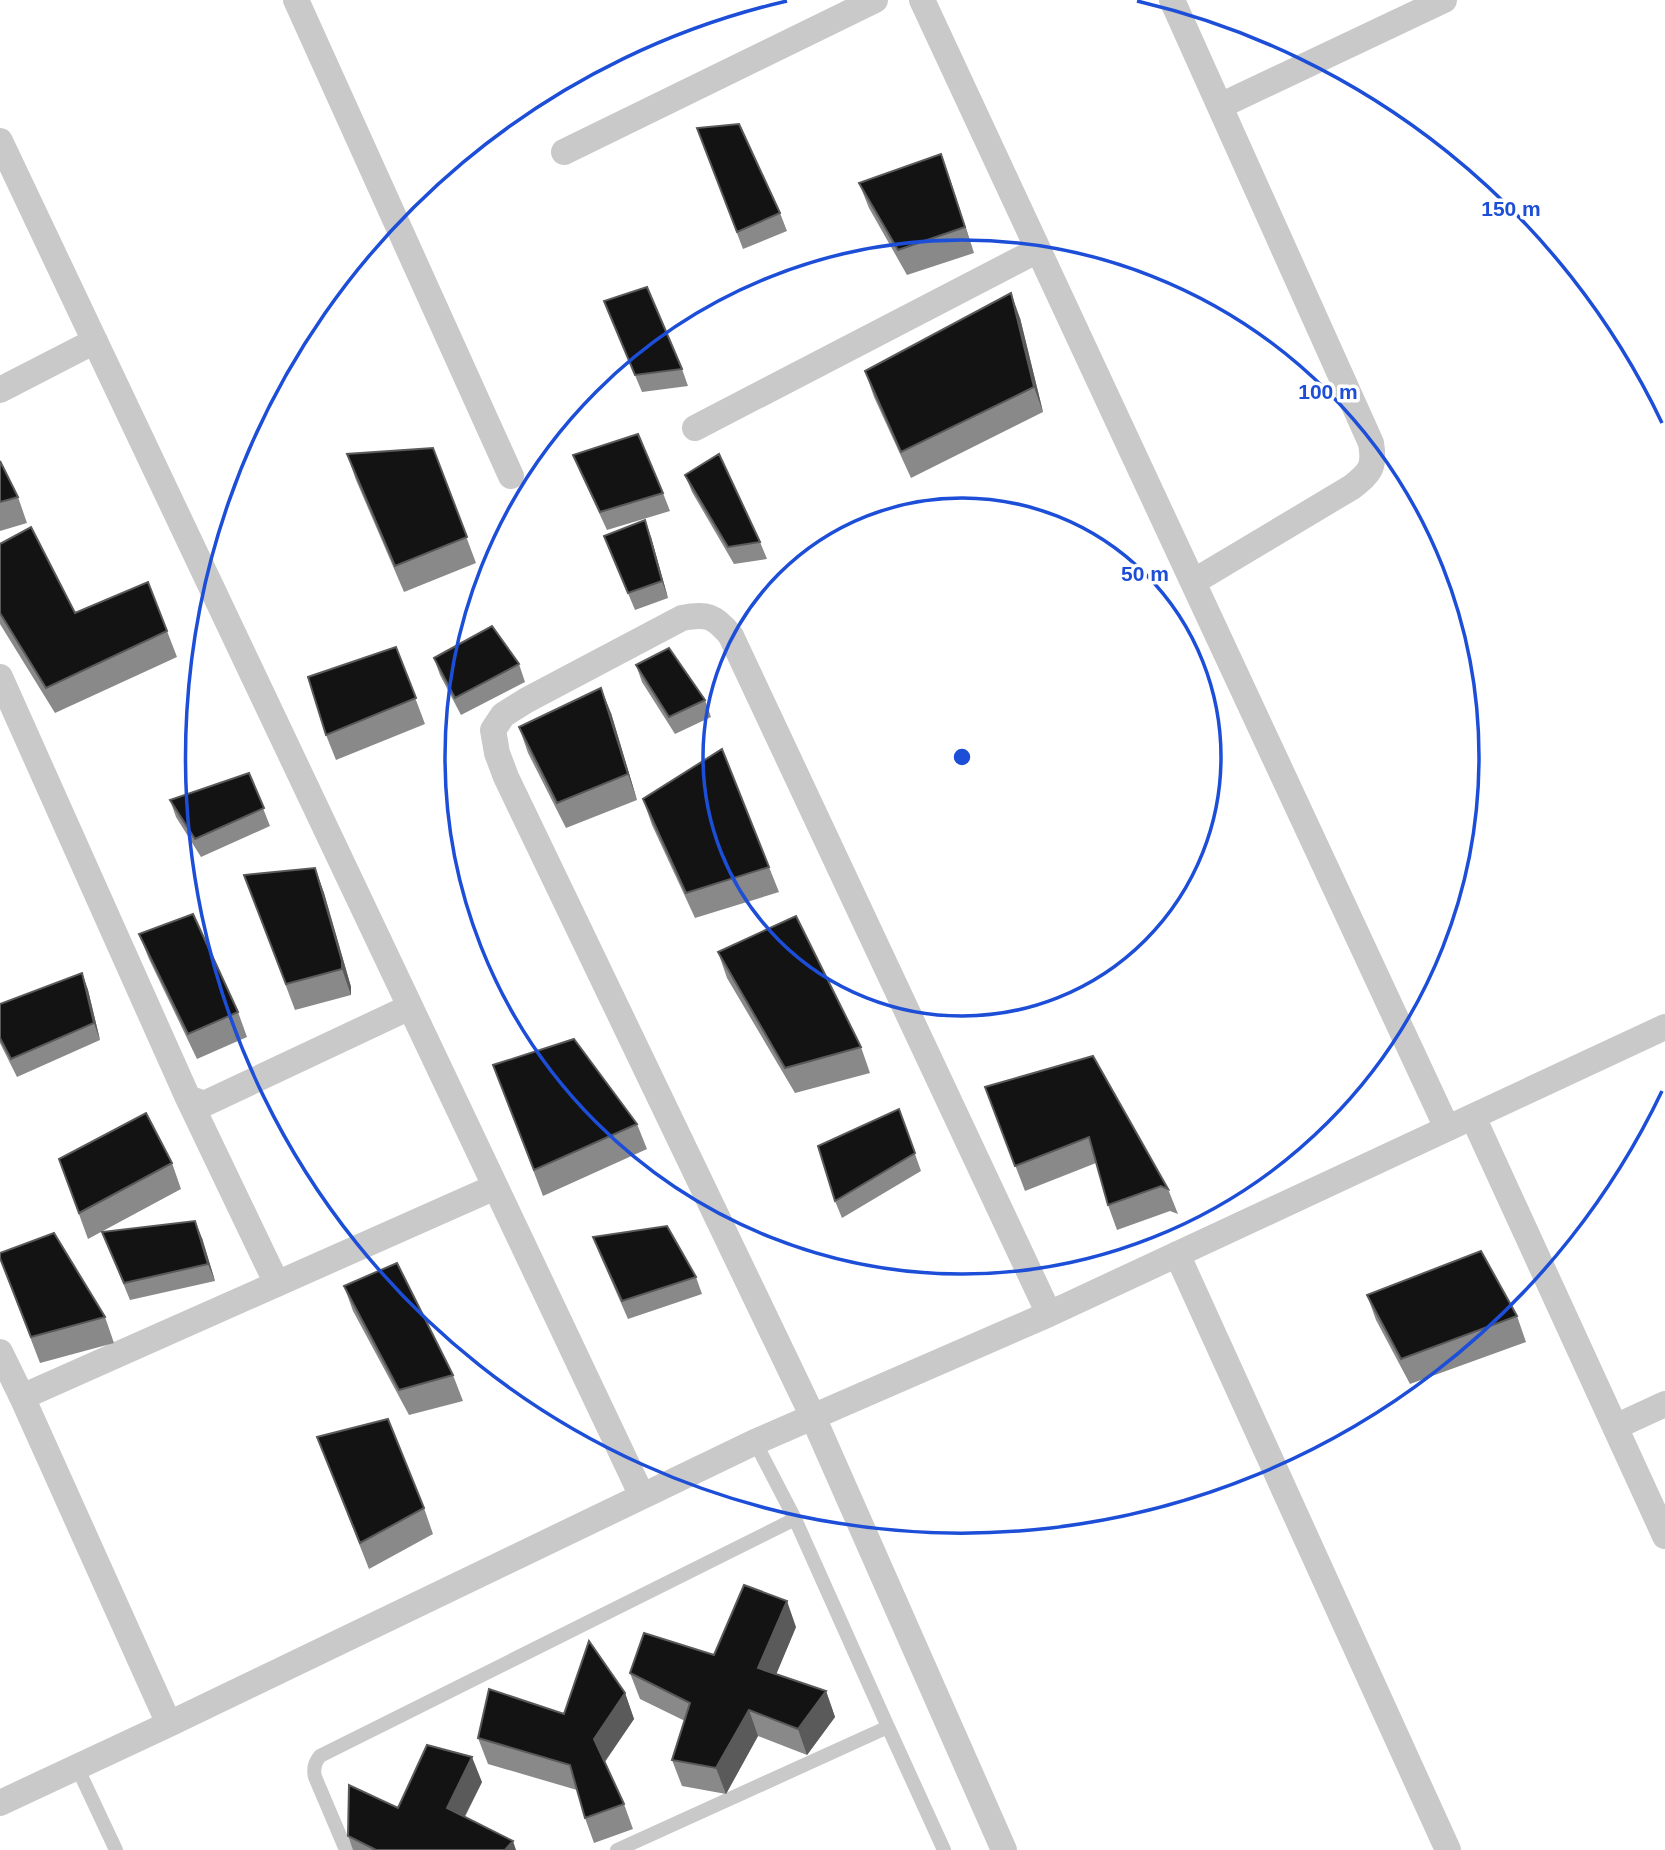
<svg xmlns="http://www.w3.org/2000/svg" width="1665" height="1850" viewBox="0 0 1665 1850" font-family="Helvetica,sans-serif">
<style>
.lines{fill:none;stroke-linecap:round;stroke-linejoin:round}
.lane{stroke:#c9c9c9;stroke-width:14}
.street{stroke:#c9c9c9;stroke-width:26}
.wall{fill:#898989}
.shaded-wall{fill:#5a5a5a}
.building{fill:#131313;stroke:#5a5a5a;stroke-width:2}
.ring{fill:none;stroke:#1d4ed8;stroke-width:3.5}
.centre{fill:#1d4ed8;stroke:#fff;stroke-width:3.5}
.ring-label{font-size:21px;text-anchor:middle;font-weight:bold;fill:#1d4ed8;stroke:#fff;stroke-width:7;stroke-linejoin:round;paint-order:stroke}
</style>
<rect width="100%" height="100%" fill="#fff"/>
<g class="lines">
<path class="lane" d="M755,1442L795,1519
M888,1727L944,1850
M77,1767L116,1850
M346,1850L315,1777C313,1769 315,1762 320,1756L795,1519L888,1727L617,1850"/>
<path class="street" d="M296,0L511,476
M922,0L1447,1128
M1172,0L1371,443C1375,467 1371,472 1352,487L1193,582
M1220,106L1444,0
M0,141L642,1496
M564,152L875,0
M0,390L95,341
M695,428L1038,250
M0,677L188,1098L204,1104L410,1007
M188,1098L277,1284
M1473,1117L1665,1536
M1177,1254L1448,1850
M0,1352L22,1397L495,1187
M22,1397L169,1724
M1615,1427L1665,1404
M0,1803L169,1724L755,1442L1049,1314L1665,1027
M1004,1850L813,1417L506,777L497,753L493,730L503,715L527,700L682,618C707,613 715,616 731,636L1049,1314"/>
</g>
<path class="wall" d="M697,128L780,213L787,231L743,249Z
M941,154L974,253L907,275L869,208L859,183Z
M604,301L682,369L688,386L642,392Z
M1020,318L1043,412L911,478L874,397L865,371Z
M433,448L476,563L404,592L356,480L347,454Z
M573,455L663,493L670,511L607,530L580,472Z
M0,461L18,497L27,523L0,531Z
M685,475L760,542L767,559L734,564L692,492Z
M604,536L651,537L668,598L635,610Z
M0,544L75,613L167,631L177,657L55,713L0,624Z
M396,647L425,724L336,760L326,735Z
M434,658L519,664L525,682L461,715L440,675Z
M636,665L705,700L711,717L675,734L642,682Z
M611,713L637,800L566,828L528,753L519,727Z
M249,773L270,826L201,857L176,817L170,800Z
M643,799L769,867L779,892L695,918L652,825Z
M315,868L324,893L351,987V995L295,1010L244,875Z
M139,934L238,1012L247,1037L197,1059L149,959Z
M718,952L861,1047L870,1073L795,1093L727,978Z
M82,973L88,990L100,1040L17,1077L0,1043V1004Z
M1093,1056L1168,1189L1178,1214L1170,1211L1117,1230L1108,1205L1096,1163L1025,1191L985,1087Z
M493,1065L637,1124L647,1149L543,1196Z
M899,1109L921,1171L842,1218L835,1201Z
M59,1159L172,1163L181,1189L88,1239Z
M102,1232L202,1238L215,1281L130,1300Z
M593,1237L696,1277L702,1294L628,1319L600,1255Z
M0,1259L105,1317L114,1343L40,1363Z
M344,1286L453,1375L463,1401L409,1415L353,1311Z
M1367,1295L1517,1316L1526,1342L1410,1384L1376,1320Z
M317,1437L424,1508L433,1534L369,1569Z
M796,1627L776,1674L826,1691L835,1717L807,1755L758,1736L726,1794L682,1786L672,1760L685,1721L640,1699L630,1673L714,1655Z
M625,1693L634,1719L605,1762L624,1804L633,1829L594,1843L585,1818L577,1790L488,1764L478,1738L564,1714Z
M482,1782L465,1817L516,1850H353L348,1836L398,1808Z"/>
<path class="shaded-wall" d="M941,154L950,179L974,253L965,227Z
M1011,293L1020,318L1043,412L1034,387Z
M645,520L651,537L668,598L662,581Z
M601,688L611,713L637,800L628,774Z
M315,868L324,893L351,987V995L342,969Z
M82,973L88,990L100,1040L94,1023Z
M195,1221L202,1238L215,1281L208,1264Z
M787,1601L796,1627L768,1694L758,1668Z
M826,1691L835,1717L807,1755L798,1729Z
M625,1693L634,1719L603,1764L594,1739Z
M749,1710L758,1736L726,1794L716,1768Z
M472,1757L482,1782L456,1833L447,1808Z
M513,1841L516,1850H505Z"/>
<path class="building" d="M739,124L780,213L737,232L697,128Z
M941,154L965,227L898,250L859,183Z
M647,287L682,369L635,375L604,301Z
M1011,293L1034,387L901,452L865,371Z
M638,434L663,493L600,512L573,455Z
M433,448L467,537L395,566L347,454Z
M719,454L760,542L728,547L685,475Z
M0,461L18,497L0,502Z
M645,520L662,581L628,593L604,536Z
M31,527L75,613L148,582L167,631L46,688L0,613V544Z
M492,626L519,664L455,698L434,658Z
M396,647L416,698L326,735L308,677Z
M669,648L705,700L669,717L636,665Z
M601,688L628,774L557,803L519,727Z
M722,749L769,867L686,893L643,799Z
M249,773L264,808L195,839L170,800Z
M315,868L342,961V969L286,984L244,875Z
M193,914L238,1012L188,1034L139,934Z
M796,916L861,1047L785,1068L718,952Z
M82,973L94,1023L11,1059L0,1038V1004Z
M574,1039L637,1124L534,1170L493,1065Z
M1093,1056L1168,1189L1161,1186L1108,1205L1089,1137L1015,1166L985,1087Z
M899,1109L915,1153L835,1201L818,1146Z
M146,1113L172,1163L79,1213L59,1159Z
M195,1221L208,1264L124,1283L102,1232Z
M667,1226L696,1277L622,1301L593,1237Z
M54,1233L105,1317L31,1337L0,1258V1253Z
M1481,1251L1517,1316L1401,1359L1367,1295Z
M397,1263L453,1375L399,1390L344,1286Z
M388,1419L424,1508L360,1543L317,1437Z
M744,1585L787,1601L758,1668L826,1691L798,1729L749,1710L716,1768L672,1760L690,1703L630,1673L644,1633L714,1655Z
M589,1641L625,1693L594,1739L624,1804L585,1818L570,1765L478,1738L489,1689L564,1714Z
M427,1745L472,1757L447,1808L513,1841L505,1850H376L348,1836L349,1785L398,1808Z"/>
<g class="ring">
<circle cx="962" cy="757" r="259"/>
<circle cx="962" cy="757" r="517"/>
<path d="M1662 1091A776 776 0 1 1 787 1M1137 1A776 776 0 0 1 1662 423"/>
</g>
<circle cx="962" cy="757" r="10" class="centre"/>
<g class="ring-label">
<text x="1511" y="216">150 m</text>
<text x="1328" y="399">100 m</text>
<text x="1145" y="581">50 m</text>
</g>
</svg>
